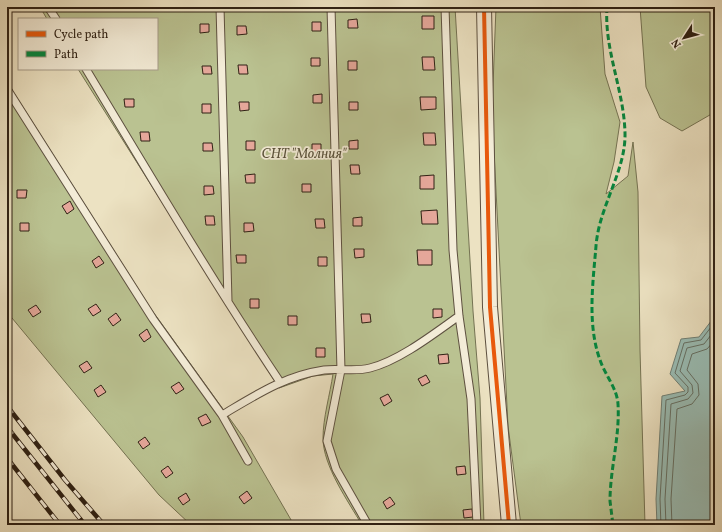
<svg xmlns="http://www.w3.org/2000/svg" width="722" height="532" viewBox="0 0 722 532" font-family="Vollkorn,serif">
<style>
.green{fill:#bac291;stroke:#747252}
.water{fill:#99bdb5;stroke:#6f7f75}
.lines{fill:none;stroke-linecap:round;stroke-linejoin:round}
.shore{stroke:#646f64;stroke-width:1}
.building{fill:#e5a79a;stroke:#2f2114}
.service-casing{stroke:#5e5140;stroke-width:9}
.minor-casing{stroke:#5e5140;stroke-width:16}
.service{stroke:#f3ecd7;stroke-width:7}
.minor{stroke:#f3ecd7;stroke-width:14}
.rail-casing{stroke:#2f2114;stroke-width:4.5}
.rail{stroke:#f3ecd7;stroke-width:3;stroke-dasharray:9;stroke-linecap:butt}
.quiet{stroke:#00873e;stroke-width:3;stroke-dasharray:6 3;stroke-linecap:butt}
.cycleway-casing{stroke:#f3ecd7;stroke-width:6}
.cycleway{stroke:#e8590c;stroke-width:4}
.labels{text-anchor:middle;stroke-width:3.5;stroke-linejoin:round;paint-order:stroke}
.park-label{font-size:14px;font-style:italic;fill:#59513a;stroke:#f3ecd7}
</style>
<rect width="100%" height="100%" fill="#ece2c2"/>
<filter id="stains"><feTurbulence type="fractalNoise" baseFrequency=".005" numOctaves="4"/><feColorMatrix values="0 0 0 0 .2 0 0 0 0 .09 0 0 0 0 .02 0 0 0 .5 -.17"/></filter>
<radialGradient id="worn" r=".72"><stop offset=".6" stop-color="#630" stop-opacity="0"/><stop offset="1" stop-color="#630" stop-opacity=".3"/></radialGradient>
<path class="green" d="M40,7H455L473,311L480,398L484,525H362C348,501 323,466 323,438C323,418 330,394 333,374L313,376L279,388L78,69H157V19H47Z
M496,7H600L605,74L620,122L614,162L606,194L628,176L633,142L638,192L640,350L645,525H521L508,426L492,112Z
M640,7H715V112L682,131L660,118L646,87Z
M7,82L151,309L243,437L294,525H191L159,495L7,312Z"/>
<path class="water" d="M715,316V525H657L656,499L662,396L685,391L670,374L681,339L699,337Z"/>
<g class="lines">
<path class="shore" d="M661,525L660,499L666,400L685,395L688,392V387L675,373L684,343L701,340L715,322
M666,525L665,499L671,404L688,399L693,393L692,385L680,371L687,348L704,344L715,330
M672,525L671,499L677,409L692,404L699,395L698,384L687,370L692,354L707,349L715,340"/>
</g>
<path class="building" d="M422,16H434V29H422Z
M357,19L358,28H348V20Z
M312,22H321V31H312Z
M200,24H209V32L200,33Z
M237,26H246L247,34L237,35Z
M422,57H434L435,70H423Z
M311,58H320V66H311Z
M348,61H357V70H348Z
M238,65H247L248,74H239Z
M202,66H211L212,74H203Z
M322,94V103H313V95Z
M420,97H436V109L421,110Z
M124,99H134V107H125Z
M239,102H249V110L240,111Z
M349,102H358V110H349Z
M202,104H211V113H202Z
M140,132H149L150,141H141Z
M423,133H435L436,145H424Z
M358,140V149H349V141Z
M246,141H255V150H246Z
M203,143H212L213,151H203Z
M312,144H321V153H312Z
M350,165H359L360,174H351Z
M255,174V183H246L245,175Z
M434,175V189H420V176Z
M302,184H311V192H302Z
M204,186H213L214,194L204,195Z
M17,190H27L26,198H17Z
M70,201L74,209L67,214L62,206Z
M437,210L438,224H422L421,211Z
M205,216H214L215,225H206Z
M362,217V226H353V218Z
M315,219H324L325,228H316Z
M20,223H29V231H20Z
M244,223H253L254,231L244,232Z
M354,249H364V257L355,258Z
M417,250H432V265H418Z
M236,255H246V263H237Z
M99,256L104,263L96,268L92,261Z
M318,257H327V266H318Z
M250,299H259V308H250Z
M96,304L101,311L93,316L88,309Z
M36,305L41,312L33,317L28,310Z
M433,309H442V317L433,318Z
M116,313L121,320L113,326L108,319Z
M361,314H370L371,322L362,323Z
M288,316H297V325H288Z
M147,329L151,337L144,342L139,335Z
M316,348H325V357H316Z
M448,354L449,363L439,364L438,355Z
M87,361L92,368L84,373L79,366Z
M426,375L430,382L422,386L418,379Z
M179,382L184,389L176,394L171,387Z
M101,385L106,392L98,397L94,390Z
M388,394L392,401L384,406L380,398Z
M206,414L211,422L202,426L198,418Z
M145,437L150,444L143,449L138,442Z
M168,466L173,473L166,478L161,471Z
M465,466L466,474L457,475L456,467Z
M247,491L252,498L244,504L239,497Z
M186,493L190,500L183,505L178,498Z
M390,497L395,504L387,509L383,502Z
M472,509L473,517L464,518L463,510Z"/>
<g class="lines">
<defs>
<path id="service" d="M48,7L56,19
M220,7L228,301
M331,7L341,370L327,441L336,469L368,525
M445,7L453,250L459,316L471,399L477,525
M86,69C149,174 212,280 280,382
M7,89L153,319L222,415L248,461
M222,415C256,395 284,376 324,370C339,368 355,372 370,368C399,361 435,333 459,316"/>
<path id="minor" d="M484,7L490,307L509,525"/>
</defs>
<use href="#service" class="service-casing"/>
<use href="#minor" class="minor-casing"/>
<use href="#service" class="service"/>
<use href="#minor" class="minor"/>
<defs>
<path id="rail" d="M7,406L65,480L104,525
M7,427L85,525
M7,458L60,525"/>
</defs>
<use href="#rail" class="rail-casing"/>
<use href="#rail" class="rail"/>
<path class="quiet" d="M607,7C604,50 624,90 625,133C626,171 599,206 596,246C593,283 587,324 600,360C605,375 617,388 618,404C620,437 610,469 610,501C611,509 612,517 613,525"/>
<defs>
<path id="cycleway" d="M484,7L490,307L509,525"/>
</defs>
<use href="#cycleway" class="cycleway-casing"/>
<use href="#cycleway" class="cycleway"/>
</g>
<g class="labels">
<g class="park-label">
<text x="304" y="158">СНТ "Молния"</text>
</g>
</g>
<rect width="722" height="532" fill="none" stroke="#ece2c2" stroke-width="24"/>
<rect x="8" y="8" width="706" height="516" fill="none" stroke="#2f2114" stroke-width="2"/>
<rect x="12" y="12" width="698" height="508" fill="none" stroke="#2f2114"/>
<rect x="18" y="18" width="140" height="52" fill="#f3ecd7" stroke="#a59b89"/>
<rect x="26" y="31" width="20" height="6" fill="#e8590c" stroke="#a59b89"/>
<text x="54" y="38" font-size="12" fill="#2f2114">Cycle path</text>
<rect x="26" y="51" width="20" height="6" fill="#00873e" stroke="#a59b89"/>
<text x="54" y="58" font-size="12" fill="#2f2114">Path</text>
<g transform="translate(684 38) rotate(234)" stroke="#f3ecd7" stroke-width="3" paint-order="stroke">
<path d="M0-3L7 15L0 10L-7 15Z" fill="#2f2114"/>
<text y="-6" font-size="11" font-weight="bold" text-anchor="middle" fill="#2f2114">N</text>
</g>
<rect width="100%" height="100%" filter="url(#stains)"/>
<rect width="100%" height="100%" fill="url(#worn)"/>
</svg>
